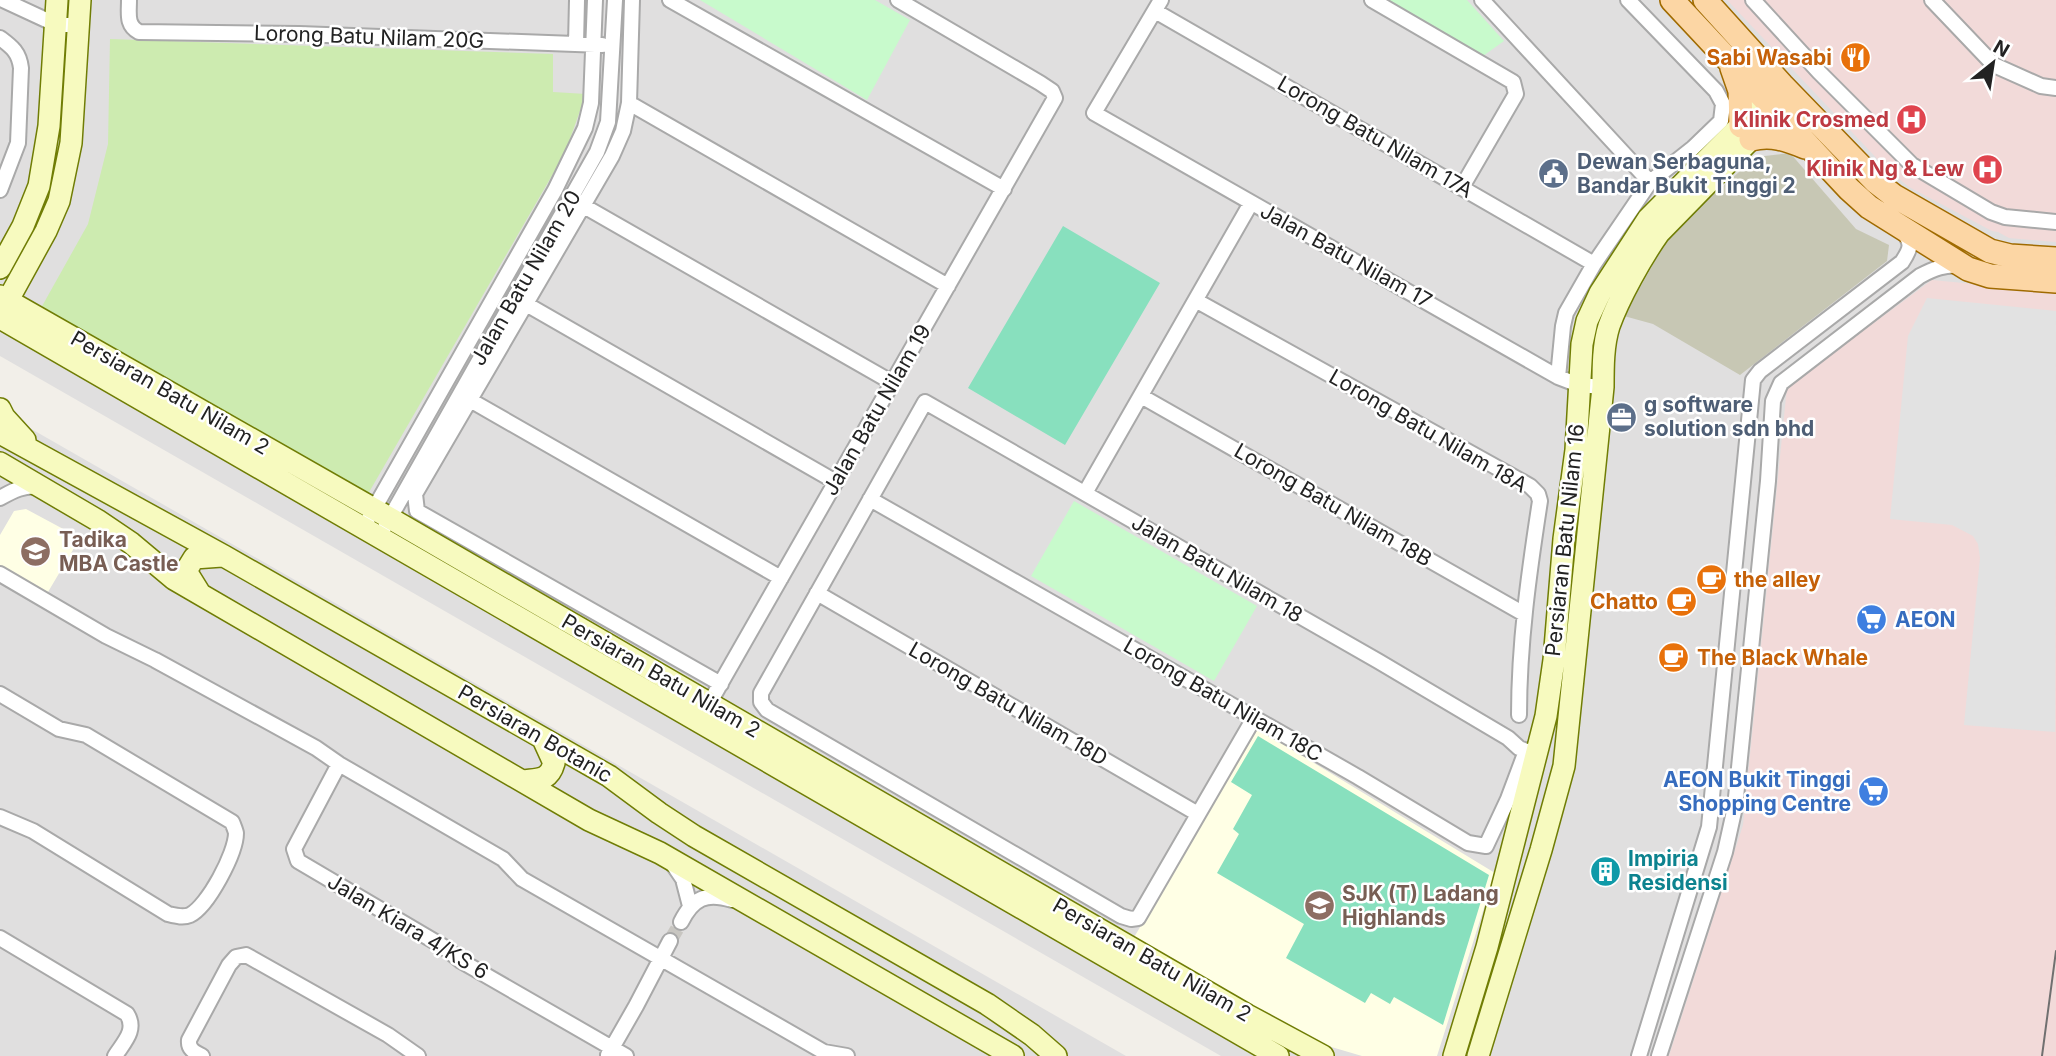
<svg xmlns="http://www.w3.org/2000/svg" width="2056" height="1056" viewBox="0 0 2056 1056" font-family="Inter,sans-serif">
<style>
.residential{fill:#e0dfdf}
.commercial{fill:#f2dad9}
.education{fill:#ffffe5}
.construction{fill:#c7c7b4}
.grass{fill:#cdebb0}
.park{fill:#c8facc}
.pitch{fill:#88e0be}
.parking{fill:#e2e2e2}
.lines{fill:none;stroke-linecap:round;stroke-linejoin:round}
.street-tunnel{stroke:#c8c6c1;stroke-width:14;stroke-dasharray:14 7;stroke-linecap:butt}
.street-casing{stroke:#a9a9a9;stroke-width:18}
.secondary-casing{stroke:#707d05;stroke-width:24}
.primary-casing{stroke:#a06b00;stroke-width:26}
.street{stroke:#fff;stroke-width:14}
.secondary{stroke:#f7fabf;stroke-width:21}
.primary{stroke:#fcd6a4;stroke-width:23}
.tram{stroke:#707070;stroke-width:2}
.labels{text-anchor:middle;stroke-width:5;stroke-linejoin:round;paint-order:stroke}
.street-label{font-size:21px;fill:#222;stroke:#fff}
.food-label{font-size:21px;font-weight:bold;fill:#c56008;stroke:#fff;text-anchor:end}
.health-label{font-size:21px;font-weight:bold;fill:#be3a42;stroke:#fff;text-anchor:end}
.service-label{font-size:21px;font-weight:bold;fill:#4e5e75;stroke:#fff;text-anchor:start}
.education-label{font-size:21px;font-weight:bold;fill:#785e54;stroke:#fff;text-anchor:start}
.shop-label{font-size:21px;font-weight:bold;fill:#366cbe;stroke:#fff;text-anchor:start}
.culture-label{font-size:21px;font-weight:bold;fill:#0d838f;stroke:#fff;text-anchor:start}
</style>
<rect width="100%" height="100%" fill="#f2efe9"/>
<path class="residential" d="M0,0H2056V1056H1221L0,356Z
M0,411L1126,1056H0Z"/>
<path class="commercial" d="M1727,0H2056V242L2009,238L1998,232L1992,231L1909,187L1885,167Z
M1932,280L2056,292V1056H1669L1743,825L1787,387Z"/>
<path class="education" d="M26,509L80,538L48,592L0,565V535L14,511Z
M1258,729L1495,873L1437,1056H1362L1311,1041L1133,939Z"/>
<path class="construction" d="M1790,153L1856,229L1889,245L1887,261L1740,375L1653,324L1624,316L1671,232L1756,157Z"/>
<path class="grass" d="M110,39L553,54V92L586,94L565,153L368,494L41,308L88,224L108,144Z"/>
<path class="park" d="M700,0H875L910,20L867,100Z
M1384,0H1467L1504,41L1483,56Z
M1074,501L1257,606L1214,681L1031,576Z"/>
<path class="pitch" d="M1063,226L1160,283L1065,445L968,388Z
M1258,736L1489,875L1443,1025L1394,997L1390,1004L1371,993L1365,1003L1286,958L1304,924L1217,873L1239,834L1233,829L1252,795L1231,782Z"/>
<path class="parking" d="M1927,298L2056,311L2055,732L1964,725L1980,558L1978,544L1973,536L1952,525L1890,519L1908,336Z"/>
<g class="lines">
<path class="street-tunnel" d="M670,941L681,922"/>
<defs>
<path id="street" d="M3,0L57,25H80
M129,0C129,14 126,25 139,32L299,34L602,45
M632,0L629,103L623,131L612,156L415,494L417,511L721,684
M670,0L1004,189
M1161,0L1094,113L1558,377L1579,385L1603,387
M1372,0L1513,82L1516,94L1462,187
M1482,0L1650,182
M1753,0L1819,72L1912,165L1991,212L2005,217L2056,222
M1932,0L1994,65L2041,86L2056,88
M1155,11L1594,264
M0,38C12,47 19,52 21,68L18,143L0,190
M576,44L577,0
M629,103L948,286
M575,201L893,383
M1197,301L1530,486L1538,494L1540,501C1529,572 1519,643 1519,715
M526,304L836,482
M1558,377L1563,326L1566,313L1594,264L1650,182L1693,148L1721,121L1723,104L1716,91L1628,0
M1141,396L1524,614
M470,400L781,578
M1085,493L1251,203
M0,498C14,490 24,485 40,487
M870,499L1358,777L1468,843L1486,846L1508,799L1526,751
M370,516L555,190L585,128L591,103L595,0
M386,525L597,152L608,122L615,0
M0,574L106,636L155,660L316,748L339,764L503,859L522,879L824,1052L847,1056
M817,593L1198,814
M0,694L59,729L86,735L232,822C233,824 236,832 236,833C236,853 208,906 190,915C183,918 176,916 168,914L33,831L0,817
M706,709L1055,98L1052,91L1040,83L898,0
M1254,718L1138,918L1131,919L1121,916L767,710L761,702V693L925,402L1378,661L1508,738L1519,748L1537,755
M339,764L294,849L298,861L444,947L461,961L626,1056
M672,863L683,879L690,906
M681,922C693,898 706,892 732,900
M0,938L127,1014C137,1030 124,1042 115,1056
M608,1055L636,1006L670,941
M202,1056C194,1052 188,1049 189,1040L229,965L236,957L246,955L388,1035L418,1056
M1639,1056L1709,827L1753,380L1760,371L1902,262C1912,247 1912,244 1902,229
M1659,1056L1725,852L1735,807L1768,481L1773,401L1781,383L1920,276C1933,269 1945,264 1961,266"/>
<path id="secondary" d="M0,268L23,226L39,186L49,126L57,0
M0,296L374,509L1247,1015L1323,1056
M2,311L46,231L59,201L71,143L80,0
M0,318L1278,1056
M0,409L4,417L25,440
M0,433L224,556L609,776L659,813L694,836L987,1004L1032,1035L1056,1056
M0,463L97,520L131,543L174,579L589,820L660,853L1013,1056
M199,592L186,571L194,558L222,556
M523,781C539,779 549,781 554,763L543,739
M1454,1056L1487,947L1546,716L1554,660L1564,539L1576,450L1582,344L1587,321L1600,293L1648,219L1777,89
M1478,1056L1541,850L1564,766L1603,387C1603,367 1603,345 1609,326C1619,298 1642,257 1659,233L1789,100"/>
<path id="primary" d="M1672,0L1849,189L1869,207L1968,269L1990,276L2056,281
M1705,0L1782,85L1876,182L1894,196L1990,251L2010,256L2056,259
M1732,68L1740,91L1741,126
M1751,139C1771,134 1786,139 1805,147"/>
</defs>
<use href="#street" class="street-casing"/>
<use href="#secondary" class="secondary-casing"/>
<use href="#primary" class="primary-casing"/>
<use href="#street" class="street"/>
<use href="#secondary" class="secondary"/>
<use href="#primary" class="primary"/>
<path class="tram" d="M2042,1056L2056,951"/>
</g>
<defs>
<symbol id="restaurant-disc" viewBox="-11 -11 22 22"><circle r="9.5" fill="#e8710a" stroke="#fff"/><path d="M-5-6h1v4h1v-4h1v4h1v-4h1v5L-1.5 .5V6h-2V.5L-5-1ZM5-6V6H3V1.5H1.5Q1.5-4 5-6Z" fill="#fff"/></symbol>
<symbol id="hospital-disc" viewBox="-11 -11 22 22"><circle r="9.5" fill="#e0444e" stroke="#fff"/><path d="M-5-5h3v3.5h4V-5h3V5h-3V1.5h-4V5h-3Z" fill="#fff"/></symbol>
<symbol id="civic-disc" viewBox="-11 -11 22 22"><circle r="9.5" fill="#5c6f8a" stroke="#fff"/><path d="M-.6-6.5H3V-4.5H.6V-3L4-1V1h2V6H-6V1h2V-1L-.6-3ZM-1.2 2.5V6h2.4V2.5Z" fill="#fff"/></symbol>
<symbol id="office-disc" viewBox="-11 -11 22 22"><circle r="9.5" fill="#5c6f8a" stroke="#fff"/><path d="M-6-3h4V-5.5h4V-3h4V5H-6ZM-1-4.5V-3h2v-1.5ZM-6 0V1H6V0Z" fill="#fff"/></symbol>
<symbol id="school-disc" viewBox="-11 -11 22 22"><circle r="9.5" fill="#8d6e63" stroke="#fff"/><path d="M0-5L7-2L0 1L-7-2ZM-4 1L0 2.5L4 1V4Q0 6-4 4Z" fill="#fff"/></symbol>
<symbol id="cafe-disc" viewBox="-11 -11 22 22"><circle r="9.5" fill="#e8710a" stroke="#fff"/><path d="M-5.5-4.5H6V0H3Q3 3.5 0 3.5H-2.5Q-5.5 3.5-5.5 0ZM3-3.2v2h1.7v-2ZM-6 4.5H4V6H-6Z" fill="#fff"/></symbol>
<symbol id="supermarket-disc" viewBox="-11 -11 22 22"><circle r="9.5" fill="#3f7fe0" stroke="#fff"/><path d="M-6-5.5h2.5l.6 2H6L4.5 2H-2.5L-4.4-4H-6ZM-1.5 3.2a1.3 1.3 0 1 0 .1 0ZM3 3.2a1.3 1.3 0 1 0 .1 0Z" fill="#fff"/></symbol>
<symbol id="building-disc" viewBox="-11 -11 22 22"><circle r="9.5" fill="#0f9aa8" stroke="#fff"/><path d="M-4-6H4V6H1V3H-1V6H-4ZM-2.5-4.3h1.7v1.8h-1.7ZM.8-4.3h1.7v1.8H.8ZM-2.5-1h1.7V.8h-1.7ZM.8-1h1.7V.8H.8Z" fill="#fff"/></symbol>
</defs>
<g fill-rule="evenodd">
<use href="#restaurant-disc" x="1838" y="40" width="35" height="35"/>
<use href="#hospital-disc" x="1894" y="102" width="35" height="35"/>
<use href="#hospital-disc" x="1970" y="152" width="35" height="35"/>
<use href="#civic-disc" x="1536" y="156" width="35" height="35"/>
<use href="#office-disc" x="1604" y="400" width="35" height="35"/>
<use href="#school-disc" x="18" y="534" width="35" height="35"/>
<use href="#cafe-disc" x="1694" y="562" width="35" height="35"/>
<use href="#cafe-disc" x="1664" y="584" width="35" height="35"/>
<use href="#supermarket-disc" x="1854" y="602" width="35" height="35"/>
<use href="#cafe-disc" x="1656" y="640" width="35" height="35"/>
<use href="#supermarket-disc" x="1856" y="774" width="35" height="35"/>
<use href="#building-disc" x="1588" y="854" width="35" height="35"/>
<use href="#school-disc" x="1302" y="888" width="35" height="35"/>
</g>
<g class="labels">
<g class="street-label">
<text transform="translate(369 37) rotate(2)" y="7">Lorong Batu Nilam 20G</text>
<text transform="translate(1375 137) rotate(30)" y="7">Lorong Batu Nilam 17A</text>
<text transform="translate(1346 256) rotate(29)" y="7">Jalan Batu Nilam 17</text>
<text transform="translate(526 278) rotate(-60)" y="7">Jalan Batu Nilam 20</text>
<text transform="translate(170 393) rotate(30)" y="7">Persiaran Batu Nilam 2</text>
<text transform="translate(877 410) rotate(-60)" y="7">Jalan Batu Nilam 19</text>
<text transform="translate(1428 431) rotate(30)" y="7">Lorong Batu Nilam 18A</text>
<text transform="translate(1333 505) rotate(30)" y="7">Lorong Batu Nilam 18B</text>
<text transform="translate(1565 540) rotate(-84)" y="7">Persiaran Batu Nilam 16</text>
<text transform="translate(1217 569) rotate(30)" y="7">Jalan Batu Nilam 18</text>
<text transform="translate(661 676) rotate(30)" y="7">Persiaran Batu Nilam 2</text>
<text transform="translate(1223 700) rotate(30)" y="7">Lorong Batu Nilam 18C</text>
<text transform="translate(1008 704) rotate(30)" y="7">Lorong Batu Nilam 18D</text>
<text transform="translate(535 734) rotate(30)" y="7">Persiaran Botanic</text>
<text transform="translate(408 927) rotate(31)" y="7">Jalan Kiara 4/KS 6</text>
<text transform="translate(1152 960) rotate(30)" y="7">Persiaran Batu Nilam 2</text>
</g>
<g class="food-label">
<text x="1832" y="65">Sabi Wasabi</text>
<text x="1734" y="587" text-anchor="start">the alley</text>
<text x="1658" y="609">Chatto</text>
<text x="1697" y="665" text-anchor="start">The Black Whale</text>
</g>
<g class="health-label">
<text x="1889" y="127">Klinik Crosmed</text>
<text x="1964" y="176">Klinik Ng &amp; Lew</text>
</g>
<g class="service-label">
<text x="1577" y="169">Dewan Serbaguna,<tspan x="1577" dy="24">Bandar Bukit Tinggi 2</tspan></text>
<text x="1644" y="412">g software<tspan x="1644" dy="24">solution sdn bhd</tspan></text>
</g>
<g class="education-label">
<text x="59" y="547">Tadika<tspan x="59" dy="24">MBA Castle</tspan></text>
<text x="1342" y="901">SJK (T) Ladang<tspan x="1342" dy="24">Highlands</tspan></text>
</g>
<g class="shop-label">
<text x="1895" y="627">AEON</text>
<text x="1851" y="787" text-anchor="end">AEON Bukit Tinggi<tspan x="1851" dy="24">Shopping Centre</tspan></text>
</g>
<g class="culture-label">
<text x="1628" y="866">Impiria<tspan x="1628" dy="24">Residensi</tspan></text>
</g>
</g>
<g transform="translate(1993 63) rotate(30)" stroke="#ffffff" stroke-width="5" paint-order="stroke">
<path d="M0-5L12 26L0 18L-12 26Z" fill="#222222"/>
<text y="-10" font-size="19" font-weight="bold" text-anchor="middle" fill="#222222">N</text>
</g>
</svg>
